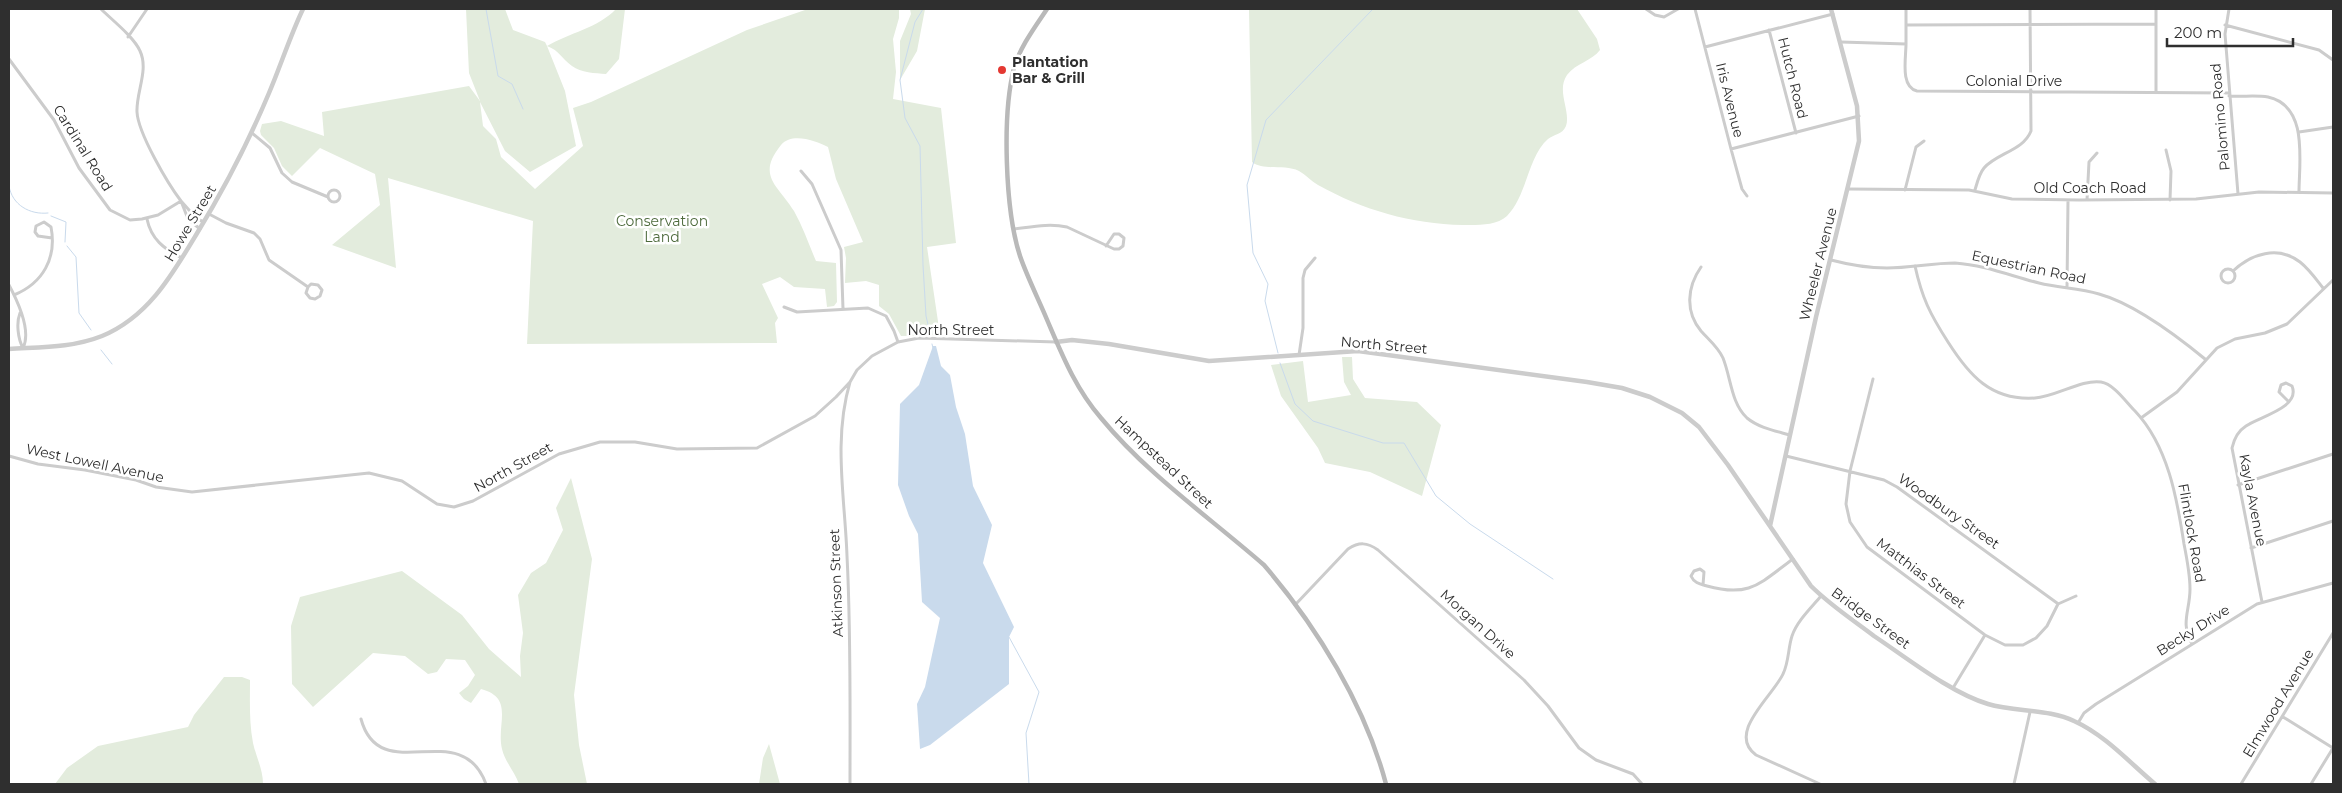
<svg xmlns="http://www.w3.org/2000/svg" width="2342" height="793" viewBox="0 0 2342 793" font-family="Montserrat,sans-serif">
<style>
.green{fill:#e3ecdd}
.water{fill:#c9daec}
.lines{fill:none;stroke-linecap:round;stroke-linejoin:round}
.stream{stroke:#c9daec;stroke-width:1}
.minor{stroke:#ccc;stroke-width:3}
.tertiary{stroke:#ccc;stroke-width:4.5}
.secondary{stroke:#b9b9b9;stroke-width:4.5}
.poi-dot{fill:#e43832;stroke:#fff;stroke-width:2}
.labels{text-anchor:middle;stroke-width:5;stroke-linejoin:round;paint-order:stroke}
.poi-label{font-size:14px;font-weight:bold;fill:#2f2f2f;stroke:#fff;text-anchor:start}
.street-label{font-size:14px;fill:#2f2f2f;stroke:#fff}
.park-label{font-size:14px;fill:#4d6a3c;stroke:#fff}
</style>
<rect width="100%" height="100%" fill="#fff"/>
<path class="green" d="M466,9H505L513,30L545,42L547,46C569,33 598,28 616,9H625L619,59L606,74C595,73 581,73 572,66C561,58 560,51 547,46L565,91L576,146L530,172L505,151L480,102L483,126L496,139L501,157L535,189L583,146L573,108L591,102L747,30L808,9H899V18L893,39L896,72L893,99L941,108L956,243L927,247L940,335L901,336L889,314L879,306V285L866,281L845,283L846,258L844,247L863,242L836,179L828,147C816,141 792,132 781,145C756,176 778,185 794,211C803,227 809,245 816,261L836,263L837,302L834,306L827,307L825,289L794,287L780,277L762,284L778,318L775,323L777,343L527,344L533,221L388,178L396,268L332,245L380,205L375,174L320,148L292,176L282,166L274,148L261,135L260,131L262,124L281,121L324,136L322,112L469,86L480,101L469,73Z
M910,9H925L917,51L900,80V41L911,14Z
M1249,9H1577L1597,39L1600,50C1592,61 1576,63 1567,75C1556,91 1571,111 1566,126C1562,135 1554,134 1548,139C1528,156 1527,196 1507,216C1496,226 1477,225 1463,225C1411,224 1363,210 1318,185C1311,181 1306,175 1299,171C1285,164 1263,171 1252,162Z
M1342,357H1352L1353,379L1365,398L1417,402L1441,425L1422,496L1370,472L1325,463L1318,448L1281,396L1271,365L1303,361L1308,402L1351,395L1344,382Z
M571,478L592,559L574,695L579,745L587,784H519C515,772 505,762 502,749C496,724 515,698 481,689L471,703L464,699L459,693L468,686L475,675L465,660L446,659L437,672L428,674L405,656L373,653L313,707L292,684L291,626L300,597L402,571L462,615L489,649L521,677L520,656L523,633L518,595L531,573L546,563L563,530L556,508Z
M224,677H242L250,680C250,701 249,722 253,743C256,757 263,769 263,784H55L67,768L98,746L188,727L194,715Z
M769,744L780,784H759L763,758Z"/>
<path class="water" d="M933,346H936L941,366L950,375L956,407L965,434L973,486L992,525L983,563L1014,627L1009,637V684L930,745L920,749L917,704L925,687L940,618L922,602L918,534L909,516L898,485L900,404L919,385Z"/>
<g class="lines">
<path class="stream" d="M486,9L498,76L512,84L523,109
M923,9L915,22L900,80L905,118L920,146L923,265L926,316L930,333
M9,186C12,205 30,215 48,213
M51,216L66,222L65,242
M67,246L76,257L79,313L91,330
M932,344L933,348
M101,350L112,364
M1278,353L1265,301L1268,284L1253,253L1247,185L1266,120L1373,9
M1280,363L1295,404L1313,421L1383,443H1404L1436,496L1470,524L1553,579
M1009,637L1039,692L1026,733L1029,784"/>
<path class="minor" d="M1646,9L1655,15L1664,17L1678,9
M1695,9L1731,149L1742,189L1747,196
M2156,9V92
M2229,9L2225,34L2238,194
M1906,25L2156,24
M2225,25L2319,50L2333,60
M1769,30L1796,133
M128,37L147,9
M1841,42L1906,44C1906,58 1900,87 1917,91L2229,93
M1906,44V9
M1705,47L1833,14
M9,59L54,120L79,168L110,210L130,220L142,219L158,215L181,201C168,184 138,133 137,112C136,92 149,70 140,51C134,37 112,20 101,9
M2229,96C2242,97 2256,95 2268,97C2309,106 2299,162 2299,192
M2299,132L2333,127
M252,133L270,148L282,173L292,182L328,197
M1731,149L1859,116
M2166,150L2171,171L2170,200
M801,171L812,184L841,250L843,309
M1848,189L1969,190L2012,199L2079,200L2196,199L2259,192L2333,193
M328 196a6 6 0 1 1 12 0a6 6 0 1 1-12 0Z
M1905,190L1916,147L1924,141
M1975,190C1977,183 1979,174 1984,168C1997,153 2023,151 2031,131L2030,9
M2087,200L2089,162L2097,153
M209,214L226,223L254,233L260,239L269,260L308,287L306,293L310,298L315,299L320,296L322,290L318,285L311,284L308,287
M147,219C151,239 164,249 182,258
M200,229L188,219L181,201L197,219L204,222
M1014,229C1031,227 1049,223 1067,227L1114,249H1119L1123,246L1124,238L1119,234H1114L1106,246
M1831,260C1850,265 1867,268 1887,268C1910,268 1932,263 1955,263C1985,265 2011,276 2039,283C2059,288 2079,288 2099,294C2135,304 2177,336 2205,359
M1915,266C1922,298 1930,314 1948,342C1969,375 1991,401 2035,398C2055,397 2082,379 2101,382C2114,384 2126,402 2135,411C2168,446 2177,498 2184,544C2187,559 2190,574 2190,589C2190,611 2180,623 2192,644
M1701,267C1687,287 1685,312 1701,331C1709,340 1718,347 1723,358C1731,378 1731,403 1747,418C1759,428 1776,431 1790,435
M2221 276a7 7 0 1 1 14 0a7 7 0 1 1-14 0Z
M2233,271C2251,254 2278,245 2300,262C2309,269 2316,279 2323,288
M9,285C17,300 32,330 23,348
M2067,288L2068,200
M14,295C43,283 57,258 51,227L44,222L36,226L35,232L38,236L52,238
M784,307L797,312L868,308L886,316L894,331L898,342
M20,313C16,323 18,339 23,348
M1299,355L1303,328V278L1305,270L1315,258
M1873,379L1850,471L1846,504L1850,522L1867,547L1985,635L2005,645H2023L2036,638L2047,626L2058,604L2076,596
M2141,418L2177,392L2217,348L2235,339L2265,333L2287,324L2333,280
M9,456L38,464L85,470L136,480L156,487L192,492L369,473L402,481L437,504L454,507L473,501L559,454L600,442H635L677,449L757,448L815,416L836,397L850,382L857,370L872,356L898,342L919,338L1056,342
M1786,456L1884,480L1897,487L2057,603
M2238,485L2333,454
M2251,548L2333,521
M1703,585L1704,572L1700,569L1694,571L1691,576C1694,583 1700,584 1707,586C1750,598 1760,583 1793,559
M2262,602L2232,448C2234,439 2238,431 2246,426C2258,417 2301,408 2292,386L2286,383L2281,385L2279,392L2288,401
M1295,605L1348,549C1359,542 1367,542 1378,550L1524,680L1548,706L1579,748L1596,760L1633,774L1642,784
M1953,688L1985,635
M2283,717L2333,748
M361,719C380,789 461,715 486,784
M2078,723L2084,713L2096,704L2257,604L2333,583
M850,784C850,708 851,632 847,556C845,498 833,440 850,382
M1820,784L1756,755C1726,733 1773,696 1783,674C1789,662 1788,648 1792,636C1797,621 1811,608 1821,596
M2014,784L2030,712
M2241,784L2333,633
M2311,784L2333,748"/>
<path class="tertiary" d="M1056,342L1072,340L1109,344L1209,361L1358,351L1587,382L1622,388L1650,397L1682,413L1699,427L1728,465L1811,586C1830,605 1853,620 1874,636C1907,658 1951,693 1988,704C2015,712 2050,709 2074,721C2105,735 2130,763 2155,784
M9,349C40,347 72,348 102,336C148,317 172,275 196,235C224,189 248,143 269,93C281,65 290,36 303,9
M1770,526L1816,317L1859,141L1857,106L1831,9"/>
<path class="secondary" d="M1047,9C1035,27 1020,47 1014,68C1002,115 1005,210 1020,256C1028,279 1039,300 1048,322C1063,357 1076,389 1101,418C1147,474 1209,517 1264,565C1317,627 1365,705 1386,784"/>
</g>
<circle class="poi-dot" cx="1002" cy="70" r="5"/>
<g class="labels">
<g class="poi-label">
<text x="1012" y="67">Plantation<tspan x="1012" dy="16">Bar &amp; Grill</tspan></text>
</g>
<g class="street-label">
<text transform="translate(1793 78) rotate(76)" y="5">Hutch Road</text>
<text x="2014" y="86">Colonial Drive</text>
<text transform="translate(1730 100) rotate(76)" y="5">Iris Avenue</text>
<text transform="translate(2220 117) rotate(-95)" y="5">Palomino Road</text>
<text transform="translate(83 148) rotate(58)" y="5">Cardinal Road</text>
<text x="2090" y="193">Old Coach Road</text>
<text transform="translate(190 223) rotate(-59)" y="5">Howe Street</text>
<text transform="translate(1818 264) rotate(-76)" y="5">Wheeler Avenue</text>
<text transform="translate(2029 267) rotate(12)" y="5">Equestrian Road</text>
<text x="951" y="335">North Street</text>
<text transform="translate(1384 345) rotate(5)" y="5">North Street</text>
<text transform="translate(1164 462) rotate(43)" y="5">Hampstead Street</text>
<text transform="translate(95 463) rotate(12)" y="5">West Lowell Avenue</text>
<text transform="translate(513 467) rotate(-29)" y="5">North Street</text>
<text transform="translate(2253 500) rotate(79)" y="5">Kayla Avenue</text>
<text transform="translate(1949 511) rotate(35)" y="5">Woodbury Street</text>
<text transform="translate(2192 533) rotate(80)" y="5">Flintlock Road</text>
<text transform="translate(1921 573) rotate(37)" y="5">Matthias Street</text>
<text transform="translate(836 583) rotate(-92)" y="5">Atkinson Street</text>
<text transform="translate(1871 618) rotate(36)" y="5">Bridge Street</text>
<text transform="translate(1478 624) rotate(42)" y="5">Morgan Drive</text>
<text transform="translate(2193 630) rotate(-32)" y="5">Becky Drive</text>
<text transform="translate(2278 703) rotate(-59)" y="5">Elmwood Avenue</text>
</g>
<g class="park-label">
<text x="662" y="226">Conservation<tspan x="662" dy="16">Land</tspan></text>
</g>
</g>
<rect width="2342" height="793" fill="none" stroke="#2f2f2f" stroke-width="20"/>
<path d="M2167 38v8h126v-8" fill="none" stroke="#2f2f2f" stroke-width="2.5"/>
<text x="2174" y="38" font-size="15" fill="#2f2f2f" stroke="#ffffff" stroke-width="4" paint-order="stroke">200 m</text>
</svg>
